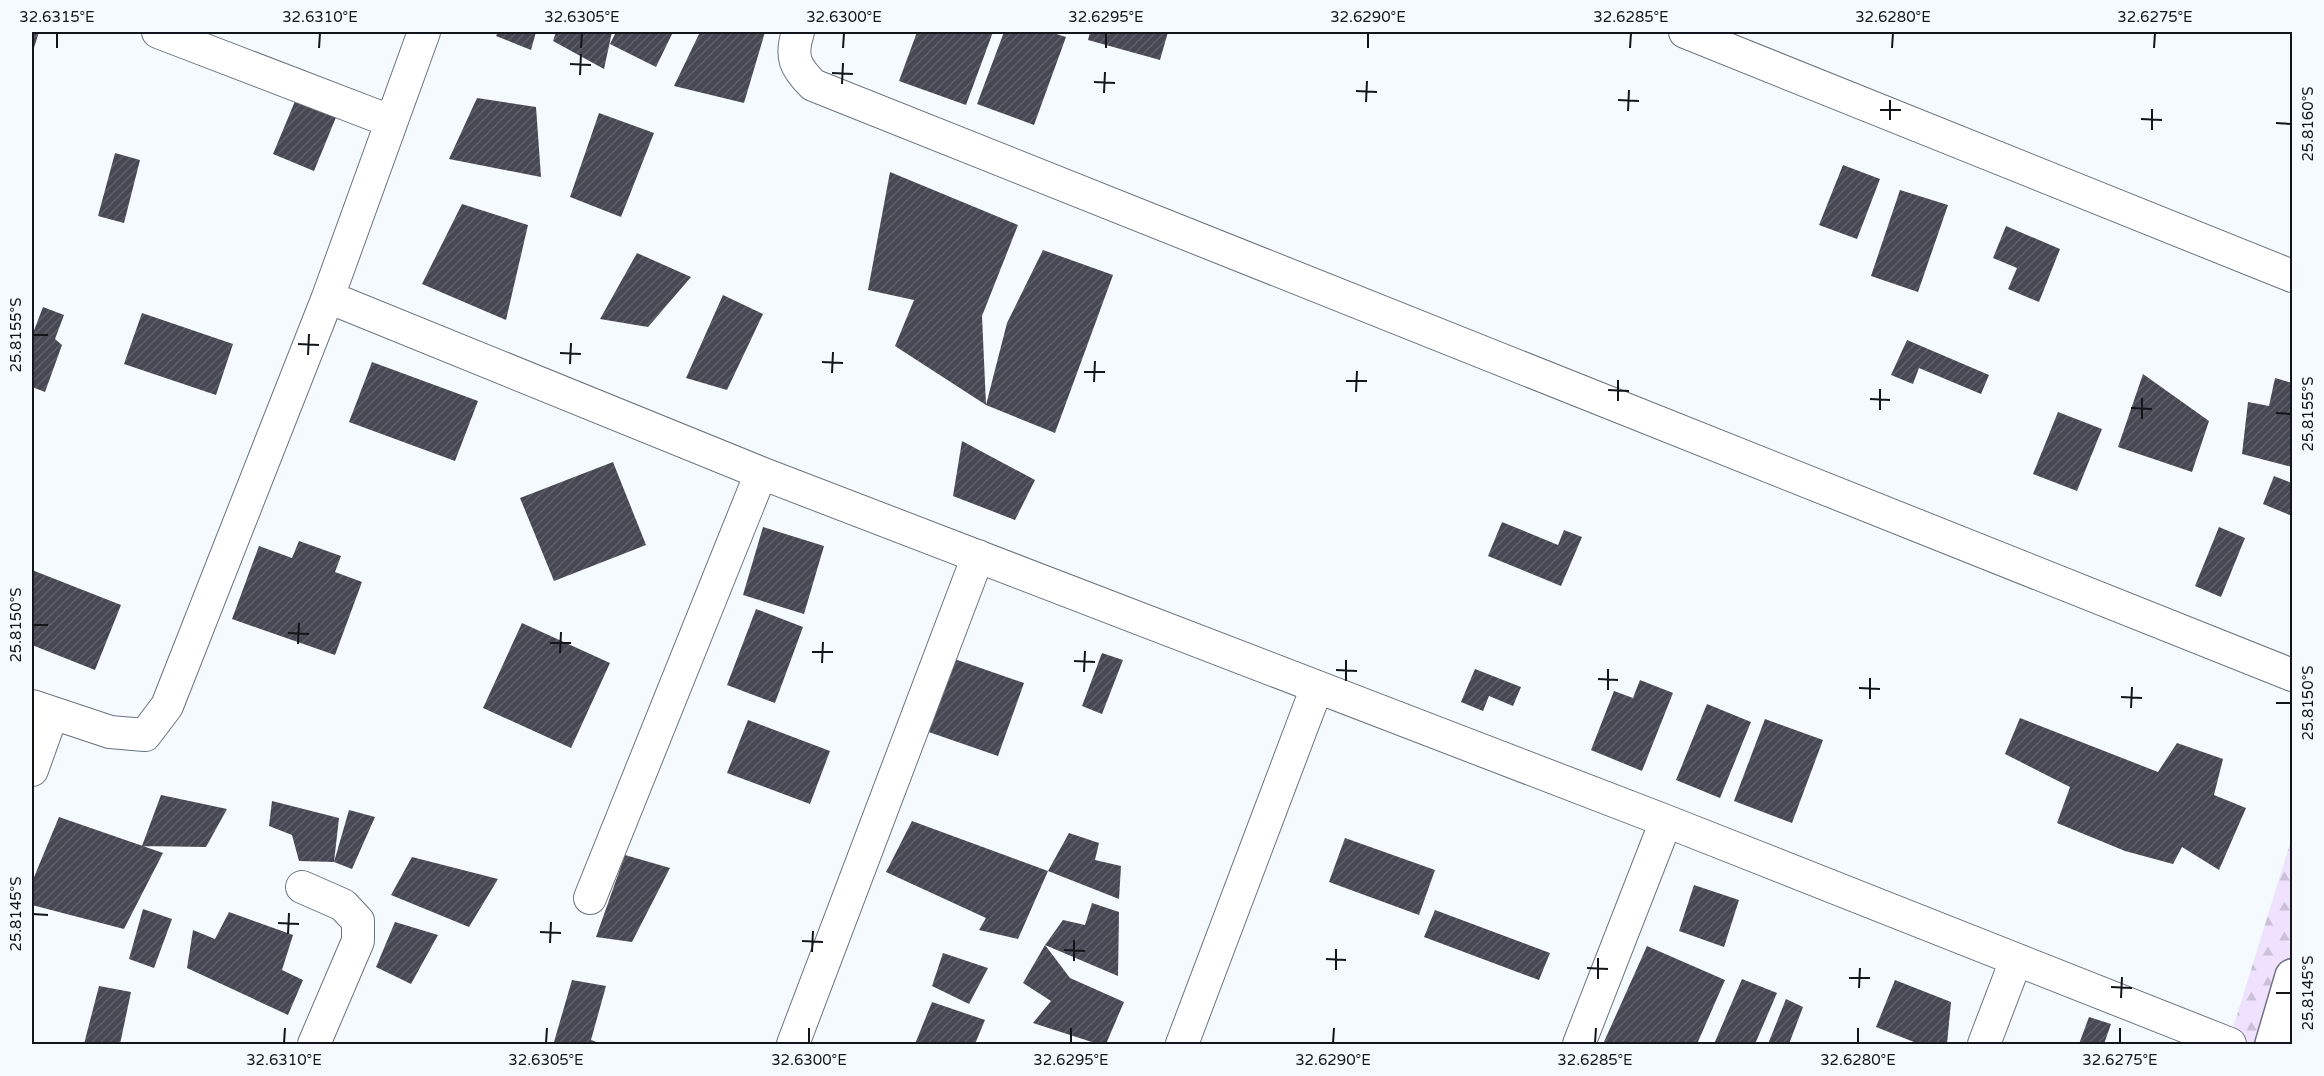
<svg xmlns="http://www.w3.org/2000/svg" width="2324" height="1076" viewBox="0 0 2324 1076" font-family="'Varela Round',sans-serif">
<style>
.forest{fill:url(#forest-firs)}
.building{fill:url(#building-hatch)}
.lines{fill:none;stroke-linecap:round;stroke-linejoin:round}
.minor-casing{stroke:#6b737e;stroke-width:34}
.tertiary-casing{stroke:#6b737e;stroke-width:36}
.minor{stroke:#fff;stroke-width:32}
.tertiary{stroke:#fff;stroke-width:33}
.ticks{fill:none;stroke:#12161a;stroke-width:2}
.neatline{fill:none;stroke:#12161a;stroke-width:2}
.ticks-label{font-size:15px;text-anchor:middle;fill:#12161a}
</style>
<defs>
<pattern id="forest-firs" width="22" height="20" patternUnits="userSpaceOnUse" patternTransform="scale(1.5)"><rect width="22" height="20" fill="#f0e2ff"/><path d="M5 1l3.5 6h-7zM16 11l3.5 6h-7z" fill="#cdc1da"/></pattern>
<pattern id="building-hatch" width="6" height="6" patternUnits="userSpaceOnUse" patternTransform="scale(1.5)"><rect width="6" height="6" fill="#474854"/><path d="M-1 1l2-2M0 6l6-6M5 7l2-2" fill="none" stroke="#5e5f68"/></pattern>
</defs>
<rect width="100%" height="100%" fill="#f5fafe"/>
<path class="forest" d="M2292,837V1044H2228Z"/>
<path class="building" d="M32,32H39L32,54Z
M498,32H536L531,50L496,36Z
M556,32H612L604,69L553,41Z
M616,32H673L656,67L610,44Z
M700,32H765L744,103L674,86Z
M917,32H993L966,105L899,81Z
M1004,32H1050L1066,37L1034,125L977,104Z
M1090,32H1168L1160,60L1088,40Z
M298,94L339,110L314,171L273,154Z
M477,98L536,107L541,177L449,159Z
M599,113L654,133L621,217L570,197Z
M115,153L140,160L124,223L98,216Z
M1843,165L1880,179L1857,239L1819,225Z
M890,172L1018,225L982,316L986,405L895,346L914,300L868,290Z
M1900,190L1948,205L1918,292L1871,276Z
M462,204L528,225L506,320L422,284Z
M2006,226L2060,249L2039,302L2008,289L2017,268L1993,258Z
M1043,250L1113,275L1055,433L986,405L1007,323Z
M637,253L691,277L648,327L600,319Z
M723,295L763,314L727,390L686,378Z
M43,307L64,315L55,339L62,345L45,392L32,387V332L33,333Z
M142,313L233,344L216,395L124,364Z
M1907,340L1989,375L1981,394L1919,368L1913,384L1891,375Z
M372,362L478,401L455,461L349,422Z
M2143,374L2209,421L2192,472L2118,447Z
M2275,378L2292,383V467L2242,454L2248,402L2269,406Z
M2058,412L2102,429L2077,491L2033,474Z
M962,441L1035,480L1015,520L953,496Z
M613,462L646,545L554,581L520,498Z
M2274,476L2292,483V516L2263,504Z
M1502,522L1558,545L1564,530L1582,537L1561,586L1488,556Z
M763,527L824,546L804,614L743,595Z
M2219,527L2245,538L2221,597L2195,586Z
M299,541L341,556L335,572L362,582L335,655L232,619L259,546L292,558Z
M32,570L121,605L95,670L32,645Z
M756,609L803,627L775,703L727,685Z
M522,623L610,663L571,748L483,708Z
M1102,653L1123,660L1102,714L1082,706Z
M946,656L1024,683L998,756L920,729Z
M1475,669L1521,687L1513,706L1489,696L1483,711L1461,702Z
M1640,680L1673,693L1642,771L1591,750L1614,691L1633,698Z
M1707,704L1751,722L1720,798L1676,780Z
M2020,718L2158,772L2177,743L2223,759L2214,795L2246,808L2219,870L2182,847L2173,864L2125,851L2057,823L2070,787L2005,754Z
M1765,719L1823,740L1792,823L1734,801Z
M748,720L830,751L810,804L727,773Z
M161,795L227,809L206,847L142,846Z
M272,801L339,818L334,862L299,861L292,835L269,826Z
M349,810L375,817L352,869L334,862Z
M59,817L163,853L124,929L32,905V882Z
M912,821L1048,871L1018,939L979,930L986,918L886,872Z
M1069,833L1099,843L1095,860L1121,866L1119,899L1048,871Z
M1345,838L1435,870L1419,915L1329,882Z
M625,855L670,868L632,942L596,937Z
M412,857L498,879L469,927L391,895Z
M1694,885L1739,900L1724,947L1679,931Z
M1092,903L1119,912L1118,976L1045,945L1063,920L1085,925Z
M143,909L172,919L154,968L129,959Z
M1435,910L1550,953L1539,980L1424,937Z
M229,912L293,935L282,970L303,980L288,1015L187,968L193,930L215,939Z
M395,922L438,935L411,984L376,967Z
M1045,945L1070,978L1124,1002L1106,1044H1098L1033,1023L1051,1001L1023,983Z
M1647,946L1725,980L1697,1044H1603Z
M943,953L988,968L969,1004L932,986Z
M1742,979L1777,993L1755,1044H1714Z
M572,980L606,986L591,1040L602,1044H557L554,1042Z
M1895,980L1951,1002L1947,1044H1919L1876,1027Z
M99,986L131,992L120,1044H84Z
M1786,999L1803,1007L1789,1044H1768Z
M932,1002L985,1020L975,1044H915Z
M2089,1017L2111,1024L2104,1044H2079Z"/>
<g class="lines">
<defs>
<path id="minor" d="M158,32L390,121
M798,32C790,57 795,67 813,85L2292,675
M1685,32L2292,276
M328,297L761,473L1666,821L2230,1044
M32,706L110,732L145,735L167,706L328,297L424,32
M32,770L52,714
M302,887L343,905L358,921V941L314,1044
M590,898L761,473
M793,1044L978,556
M1182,1044L1317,687
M1579,1044L1666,821
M1984,1044L2016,960"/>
<path id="tertiary" d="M2272,1044L2292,976"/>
</defs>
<use href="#minor" class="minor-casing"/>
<use href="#tertiary" class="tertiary-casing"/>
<use href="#minor" class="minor"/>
<use href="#tertiary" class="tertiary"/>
</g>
<path class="ticks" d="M57,48V33M319,48L320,33M581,48L582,33M843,48L844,33M1106,48V33M1368,48V33M1630,48L1631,33M1892,48L1893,33M2154,48L2155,33M570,64L591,65M832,73L853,74M580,75L581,54M1094,82L1115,83M842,84L843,63M1356,91L1377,92M1104,93L1105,72M1618,100L1639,101M1366,102L1367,81M1880,110H1901M1628,111L1629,90M2141,119L2162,120M1890,120V100M2276,123L2291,124M2152,130V109M33,335H48M298,344L319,345M560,353L581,354M308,355L309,334M822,362L843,363M570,364L571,343M1084,372H1105M832,373L833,352M1346,381H1367M1094,382L1095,361M1608,390L1629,391M1356,392L1357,371M1870,399L1890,400M1618,401V380M2131,408L2152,409M1880,410V389M2276,413L2291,414M2142,419V398M33,625H48M288,633L309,634M550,643H571M298,644L299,623M812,652H833M560,653L561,632M1074,661L1095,662M822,663L823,642M1336,670L1357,671M1084,672L1085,651M1598,679L1618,680M1346,681V660M1859,688L1880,689M1608,690V669M2121,697L2142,698M1870,699V678M2276,703H2291M2131,708L2132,687M33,914L48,915M278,923L299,924M540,932L561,933M288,934L289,913M802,941L823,942M550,943L551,922M1064,950L1085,951M812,952L813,931M1326,959L1346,960M1074,961V940M1587,968L1608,969M1336,970V949M1849,978H1870M1598,979V958M2111,987L2132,988M1859,988L1860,968M2276,993H2291M2121,998L2122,977M284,1043L285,1028M546,1043L547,1028M809,1043V1028M1071,1043V1028M1333,1043L1334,1028M1595,1043L1596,1028M1858,1043V1028M2120,1043V1028"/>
<rect width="2324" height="1076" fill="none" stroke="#f5fafe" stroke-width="66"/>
<rect x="33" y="33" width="2258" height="1010" class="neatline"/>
<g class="ticks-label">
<text x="57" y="22">32.6315°E</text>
<text x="320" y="22">32.6310°E</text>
<text x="582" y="22">32.6305°E</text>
<text x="844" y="22">32.6300°E</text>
<text x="1106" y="22">32.6295°E</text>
<text x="1368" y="22">32.6290°E</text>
<text x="1631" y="22">32.6285°E</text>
<text x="1893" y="22">32.6280°E</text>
<text x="2155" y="22">32.6275°E</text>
<text transform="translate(2308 124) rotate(-90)" y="5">25.8160°S</text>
<text transform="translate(16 335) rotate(-90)" y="5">25.8155°S</text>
<text transform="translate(2308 414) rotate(-90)" y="5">25.8155°S</text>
<text transform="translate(16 625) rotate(-90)" y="5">25.8150°S</text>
<text transform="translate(2308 703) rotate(-90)" y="5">25.8150°S</text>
<text transform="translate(16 914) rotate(-90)" y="5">25.8145°S</text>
<text transform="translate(2308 993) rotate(-90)" y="5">25.8145°S</text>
<text x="284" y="1065">32.6310°E</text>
<text x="546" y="1065">32.6305°E</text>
<text x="809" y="1065">32.6300°E</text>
<text x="1071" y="1065">32.6295°E</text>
<text x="1333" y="1065">32.6290°E</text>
<text x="1595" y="1065">32.6285°E</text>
<text x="1858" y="1065">32.6280°E</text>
<text x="2120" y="1065">32.6275°E</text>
</g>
</svg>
